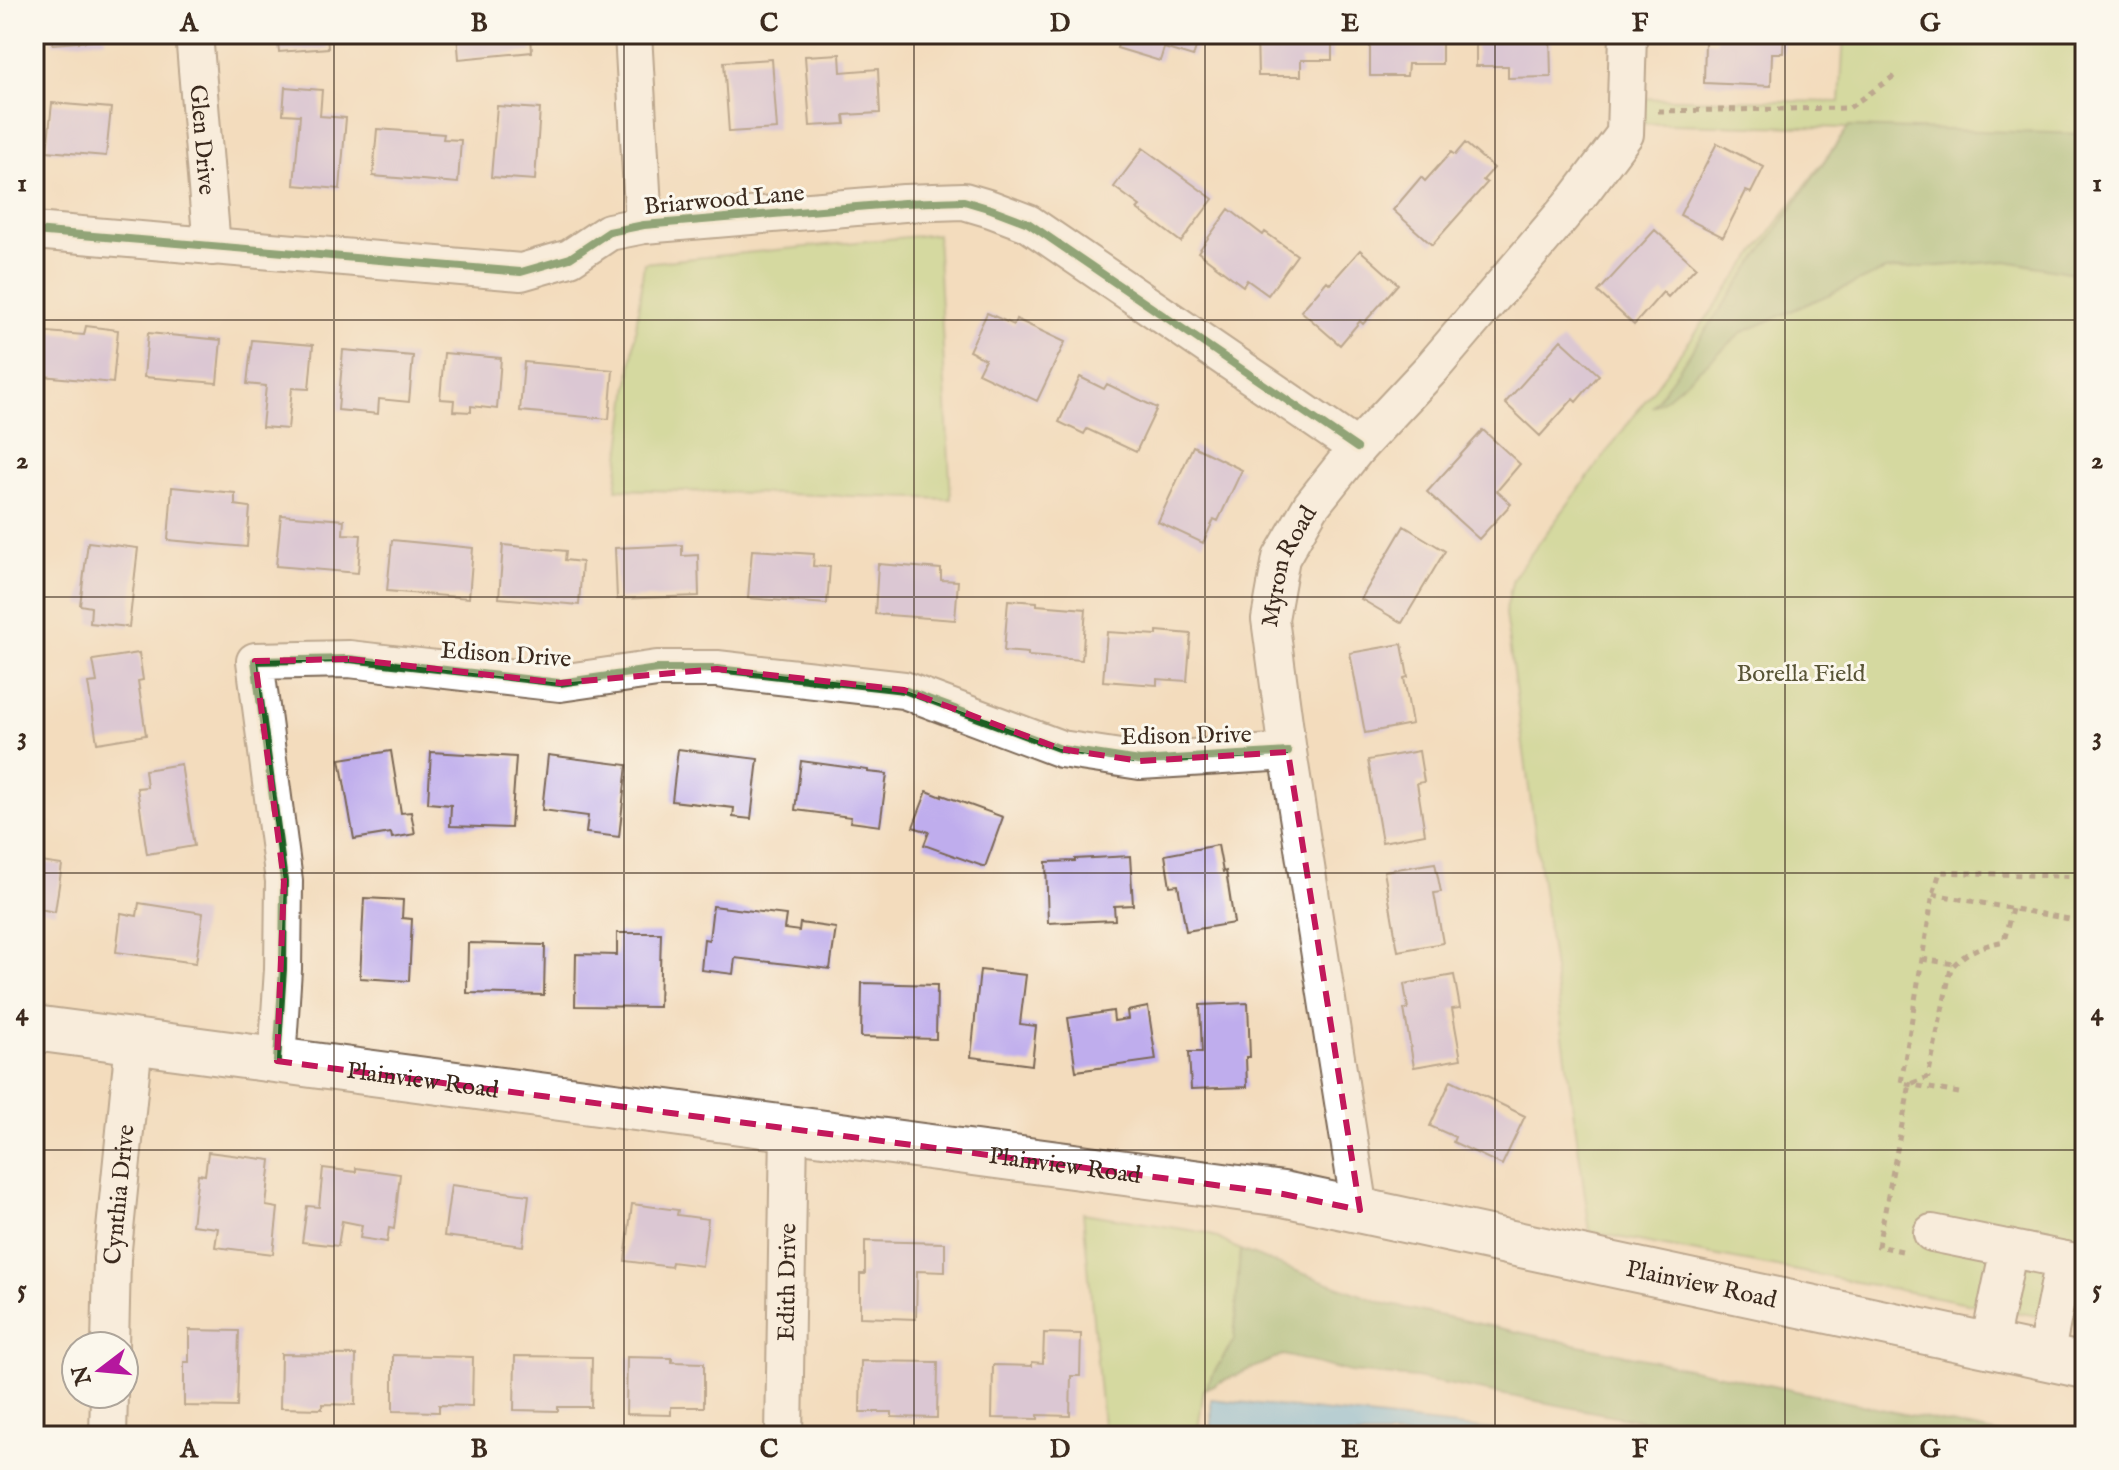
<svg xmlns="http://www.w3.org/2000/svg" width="2119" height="1470" viewBox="0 0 2119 1470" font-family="'IM FELL English',serif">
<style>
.green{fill:#b1d47d;stroke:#767f4e;stroke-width:2}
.forest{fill:#8cb66c;stroke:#647045;stroke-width:2}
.water{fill:#72bdeb;stroke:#567484;stroke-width:2}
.building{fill:#bfaded}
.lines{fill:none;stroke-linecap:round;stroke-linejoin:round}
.minor-casing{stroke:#7b6856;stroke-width:40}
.major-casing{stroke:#7b6856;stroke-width:48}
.path{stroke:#7b6856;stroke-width:5;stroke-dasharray:6 6;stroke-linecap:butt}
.minor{stroke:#fff;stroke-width:36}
.major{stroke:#fff;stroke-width:44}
.cycleway-casing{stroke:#fbf7ec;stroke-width:13}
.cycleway{stroke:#1b5e20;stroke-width:8}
.marked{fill:none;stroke:#c2185b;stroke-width:6;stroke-dasharray:16 10;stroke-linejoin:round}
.grid{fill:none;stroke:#3b2a1e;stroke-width:2;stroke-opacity:0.55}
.labels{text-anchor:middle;stroke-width:6;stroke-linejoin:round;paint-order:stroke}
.street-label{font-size:24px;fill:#3b2a1e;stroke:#fbf7ec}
.park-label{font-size:24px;fill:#585436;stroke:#fbf7ec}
.neatline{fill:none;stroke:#3b2a1e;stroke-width:3}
.grid-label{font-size:26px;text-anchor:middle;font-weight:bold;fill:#3b2a1e}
</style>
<rect width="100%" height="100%" fill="#fbf7ec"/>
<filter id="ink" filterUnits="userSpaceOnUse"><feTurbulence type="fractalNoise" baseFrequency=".0125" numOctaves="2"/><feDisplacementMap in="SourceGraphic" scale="16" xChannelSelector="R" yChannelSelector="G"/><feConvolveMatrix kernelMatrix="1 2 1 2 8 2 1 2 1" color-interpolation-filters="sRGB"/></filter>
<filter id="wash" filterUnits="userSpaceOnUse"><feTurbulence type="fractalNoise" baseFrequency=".006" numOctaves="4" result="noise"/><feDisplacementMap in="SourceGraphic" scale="32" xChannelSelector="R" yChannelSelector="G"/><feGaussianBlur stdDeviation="1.8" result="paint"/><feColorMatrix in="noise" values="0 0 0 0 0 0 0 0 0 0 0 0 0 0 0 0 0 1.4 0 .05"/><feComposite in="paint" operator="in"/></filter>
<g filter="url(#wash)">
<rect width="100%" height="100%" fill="#f3dcbd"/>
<path class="green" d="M1844,34H2085V1325L1590,1232L1505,614L1513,578L1848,128L1625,123L1626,98L1840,102Z
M937,234L951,499L616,489L644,263Z
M1083,1213L1208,1233L1240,1250L1234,1340L1204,1389L1197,1436H1104Z"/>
<path class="forest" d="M1849,127L2085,134V275L2006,261L1885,270L1743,332L1666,398L1652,407Z
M1240,1250L1386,1304L2008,1436H1721L1415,1378L1350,1372L1283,1355L1204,1389L1234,1340Z"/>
<path class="water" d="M1211,1399L1548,1436H1212Z"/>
<g id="blocks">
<path class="building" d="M52,34H105V40L53,44Z
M277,34H327L328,48L279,52Z
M457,34H531L532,52L459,59Z
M1121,34H1200L1193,57L1164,48L1160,61L1117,48Z
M1257,34H1332V60H1301V76H1258Z
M1370,34H1442V64H1408L1407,76H1370Z
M1476,34H1550L1551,77L1508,78V66H1476Z
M1716,34H1784L1783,53H1772L1771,86L1704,83L1705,41L1716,42Z
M840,54L841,72L878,69L880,113L844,115L845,124L810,126L805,56Z
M772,59L777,129L729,132L724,62Z
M285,87L322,90L320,116L346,118L340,189L294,185L300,115L283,114Z
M52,103L111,108L106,156L47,151Z
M497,106L540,109L535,180L491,177Z
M377,129L444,134L443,139L461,140L458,183L373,176Z
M1465,143L1494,168L1483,180L1487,183L1432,245L1393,210L1421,177L1425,181L1451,152L1455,155Z
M1717,143L1764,167L1751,193L1746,191L1723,237L1680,215Z
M1143,148L1213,199L1181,242L1137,209L1140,206L1114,187Z
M1229,209L1263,235L1265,232L1297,255L1268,295L1247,280L1243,286L1198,252Z
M1655,230L1696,267L1668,297L1663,292L1634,325L1598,292Z
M1360,250L1398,284L1363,324L1360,321L1340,345L1301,311L1327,281L1330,284Z
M987,313L1014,325L1016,319L1065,342L1037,401L978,373L985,359L969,351Z
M86,326L118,330L113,383L43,376L47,332L84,335Z
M148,333L221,340L217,383L144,377Z
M252,340L313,345L309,389L292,388L288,429L262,427L266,386L247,384Z
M1561,340L1599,375L1576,402L1573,399L1540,436L1505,403Z
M343,350L413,356L409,402L379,399L378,414L338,410Z
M444,353L501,358L497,409L471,406V412L453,411L454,400L440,399Z
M524,362L613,370L609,419L520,411Z
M1080,377L1104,389L1107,384L1157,408L1136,452L1087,429L1084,434L1059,422Z
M1483,430L1520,464L1497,491L1511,504L1479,539L1427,492Z
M1193,446L1242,470L1218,521L1214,519L1203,543L1158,522Z
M172,487L235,493V505L250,507L247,547L168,540Z
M281,515L344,520L343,534L361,535L358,573L276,566Z
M1404,526L1445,551L1402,623L1361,599Z
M392,540L473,548L469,598L387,591Z
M88,542L138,548L129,627L90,623L91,607L80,605Z
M503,545L566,551L565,560L582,562L579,605L499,598Z
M682,545V556L698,555L699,596L617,599L615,548Z
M752,550L814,554L813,566L830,567L827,604L748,598Z
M878,564L941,569V580L958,581L955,620L875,614Z
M1008,600L1037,602V605L1086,609L1082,660L1028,656V653L1004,651Z
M1157,631L1191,634L1187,681L1157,679V685L1103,681L1107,632L1157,635Z
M1402,644L1408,677L1404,678L1412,724L1365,733L1350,653Z
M139,653L143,680L138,681L146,735L97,743L88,683L97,682L93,660Z
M678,749L758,759L751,819L733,817L734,808L672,801Z
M391,751L401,813L411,812L415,834L392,838L391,833L354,839L340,759Z
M1419,751L1424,782L1417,783L1425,834L1382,842L1368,760Z
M431,752L516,757L511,828L450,826L451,805L428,803Z
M548,755L627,765L619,837L586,833L588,816L542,810Z
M801,761L868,770V772L887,774L880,826L850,822L851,817L795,810Z
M181,764L194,846L147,854L137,788L147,787L145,770Z
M927,791L942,797V795L1003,817L985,867L924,845L929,832L913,827Z
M1218,845L1223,872L1226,871L1234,923L1186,931L1178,885L1170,886L1165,855Z
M1130,856L1133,905L1114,906L1115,920L1048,923L1046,862L1075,861V859Z
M34,861L62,865L55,912L34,908Z
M1435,863L1441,892L1434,893L1443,943L1398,951L1384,871Z
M364,898L403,900L402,918L412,919L409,981L360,978Z
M139,903L203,913L196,963L116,952L121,913L137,916Z
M713,906L786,915L784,929L799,931L800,923L836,928L830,969L735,958L733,974L701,970L704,939L709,940Z
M617,933H661L659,1007L575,1006L576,954L617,955Z
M468,943L545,945L544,995L467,993Z
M980,970L1026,975L1020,1024L1036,1026L1032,1065L971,1057Z
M1454,975L1460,1008L1452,1009L1461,1059L1414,1067L1404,1009H1408L1404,984Z
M862,983L937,985L936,1039L861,1037Z
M1248,1003L1250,1057H1246L1247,1087L1191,1089L1189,1052H1202L1200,1005Z
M1148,1007L1156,1060L1076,1071L1068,1018L1113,1011L1114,1021L1128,1019L1127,1011Z
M1451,1080L1525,1116L1502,1165L1453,1142L1455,1137L1430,1126Z
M208,1152L271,1160L266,1206L278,1208L273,1254L215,1247L218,1228L192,1225L198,1174L205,1175Z
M323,1168L356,1172V1168L400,1174L394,1229L389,1228L387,1242L360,1238L362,1225L342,1221L338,1246L302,1242L307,1206L319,1207Z
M451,1185L529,1195L523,1246L444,1236Z
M632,1204L678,1210L677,1215L708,1219L702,1266L672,1262L671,1267L625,1261Z
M865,1241L945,1243V1272L917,1271L916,1319L860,1317V1274H865Z
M189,1330L239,1331L237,1407L184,1406V1362H189Z
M1044,1333L1081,1334L1080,1376H1071L1070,1416L1038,1415V1419L992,1418L993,1365L1032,1366V1362L1043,1363Z
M281,1354L356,1355L355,1405L322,1404V1409L280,1408Z
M393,1355L473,1357L472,1406L439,1405V1412L393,1411Z
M515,1356L592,1357L591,1407H558V1411L514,1410Z
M627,1357L672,1358V1362L704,1363V1407H671V1415L626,1414Z
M861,1361L938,1362L937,1418L892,1417V1412H860Z"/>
</g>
</g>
<g filter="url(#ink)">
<use href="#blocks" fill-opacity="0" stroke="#7b6856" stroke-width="2"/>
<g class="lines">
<defs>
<g id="minor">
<path id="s1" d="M194,34L212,247"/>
<path d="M633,34L644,225"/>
<path d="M34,231L521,272L570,258L609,232L644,225L904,203L964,201L991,209L1028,223L1357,448"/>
<path d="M277,1061L283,969L284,881L255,661L349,659L560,683L657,669H717L904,690L1061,749L1140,761L1288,752"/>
<path id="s2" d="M1360,1210L1288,752L1270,619L1281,558L1311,506L1357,448L1432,368L1577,198L1625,134L1628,34"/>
<path d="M1932,1233L2085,1264"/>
<path d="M1989,1344L2009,1248"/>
<path id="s3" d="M110,1346L112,1259L134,1042"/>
<path d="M2045,1357L2064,1260"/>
<path d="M108,1436L109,1394"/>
<path id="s4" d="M784,1436L789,1129"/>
</g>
<g id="major">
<path id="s5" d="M34,1028L1283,1194L2085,1366"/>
</g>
</defs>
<use href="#minor" class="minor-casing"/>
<use href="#major" class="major-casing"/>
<path class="path" d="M1658,111L1849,108L1894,76
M1933,894L2085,922
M1922,959L1954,964
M1959,1093L1901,1083L1933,894L1940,872L2085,877
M1902,1251L1878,1246L1910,1084L1928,1077L1951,968C1967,950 1982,946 2004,941L2012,909"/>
<use href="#minor" class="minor"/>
<use href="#major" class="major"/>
<defs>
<path id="cycleway" d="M34,231L521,272L570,258L609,232L644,225L904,203L964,201L991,209L1028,223L1357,448
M277,1061L283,969L284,881L255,661L349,659L560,683L657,669H717L904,690L1061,749L1140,761L1288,752"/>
</defs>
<use href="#cycleway" class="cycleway-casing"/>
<use href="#cycleway" class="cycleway"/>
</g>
</g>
<path d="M0 0H2119V1470H0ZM349,659L560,683L717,669L904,690L1061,749L1140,761L1288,752L1360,1210L1283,1194L277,1061L284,881L255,661Z" fill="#f3dcbd" fill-opacity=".55" fill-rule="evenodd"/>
<path class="marked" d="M349,659L560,683L717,669L904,690L1061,749L1140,761L1288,752L1360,1210L1283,1194L277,1061L284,881L255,661Z"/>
<path class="grid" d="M334,34V1436M624,34V1436M914,34V1436M1205,34V1436M1495,34V1436M1785,34V1436M34,320H2085M34,597H2085M34,873H2085M34,1150H2085"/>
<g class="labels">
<g class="street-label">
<text dy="8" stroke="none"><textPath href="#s1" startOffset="106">Glen Drive</textPath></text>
<text transform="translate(724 199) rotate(-5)" y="8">Briarwood Lane</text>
<text dy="8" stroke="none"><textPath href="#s2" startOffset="654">Myron Road</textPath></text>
<text transform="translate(506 654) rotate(4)" y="8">Edison Drive</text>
<text transform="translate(1186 735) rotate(-1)" y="8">Edison Drive</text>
<text dy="8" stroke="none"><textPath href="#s5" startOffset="392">Plainview Road</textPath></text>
<text dy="8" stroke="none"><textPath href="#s5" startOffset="1040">Plainview Road</textPath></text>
<text dy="8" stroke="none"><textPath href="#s3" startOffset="152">Cynthia Drive</textPath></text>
<text dy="8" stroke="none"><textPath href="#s4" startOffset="154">Edith Drive</textPath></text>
<text dy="8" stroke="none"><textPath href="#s5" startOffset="1688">Plainview Road</textPath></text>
</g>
<g class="park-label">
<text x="1801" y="681">Borella Field</text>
</g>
</g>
<rect width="2119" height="1470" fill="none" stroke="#fbf7ec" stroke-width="88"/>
<g transform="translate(100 1370) rotate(254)"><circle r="38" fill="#fbf7ec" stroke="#aea59a" stroke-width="2"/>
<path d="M0-6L14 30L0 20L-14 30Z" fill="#b5179e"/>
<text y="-12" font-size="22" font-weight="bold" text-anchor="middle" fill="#3b2a1e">N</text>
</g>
<rect x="44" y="44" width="2031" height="1382" class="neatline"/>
<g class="grid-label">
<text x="189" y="31">A</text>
<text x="479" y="31">B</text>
<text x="769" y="31">C</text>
<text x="1060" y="31">D</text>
<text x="1350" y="31">E</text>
<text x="1640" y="31">F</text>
<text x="1930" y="31">G</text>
<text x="22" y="191">1</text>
<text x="2097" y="191">1</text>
<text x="22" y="468">2</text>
<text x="2097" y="468">2</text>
<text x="22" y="744">3</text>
<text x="2097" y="744">3</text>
<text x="22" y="1020">4</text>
<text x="2097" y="1020">4</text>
<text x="22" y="1297">5</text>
<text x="2097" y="1297">5</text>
<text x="189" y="1457">A</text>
<text x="479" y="1457">B</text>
<text x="769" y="1457">C</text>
<text x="1060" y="1457">D</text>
<text x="1350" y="1457">E</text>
<text x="1640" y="1457">F</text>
<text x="1930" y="1457">G</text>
</g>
</svg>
